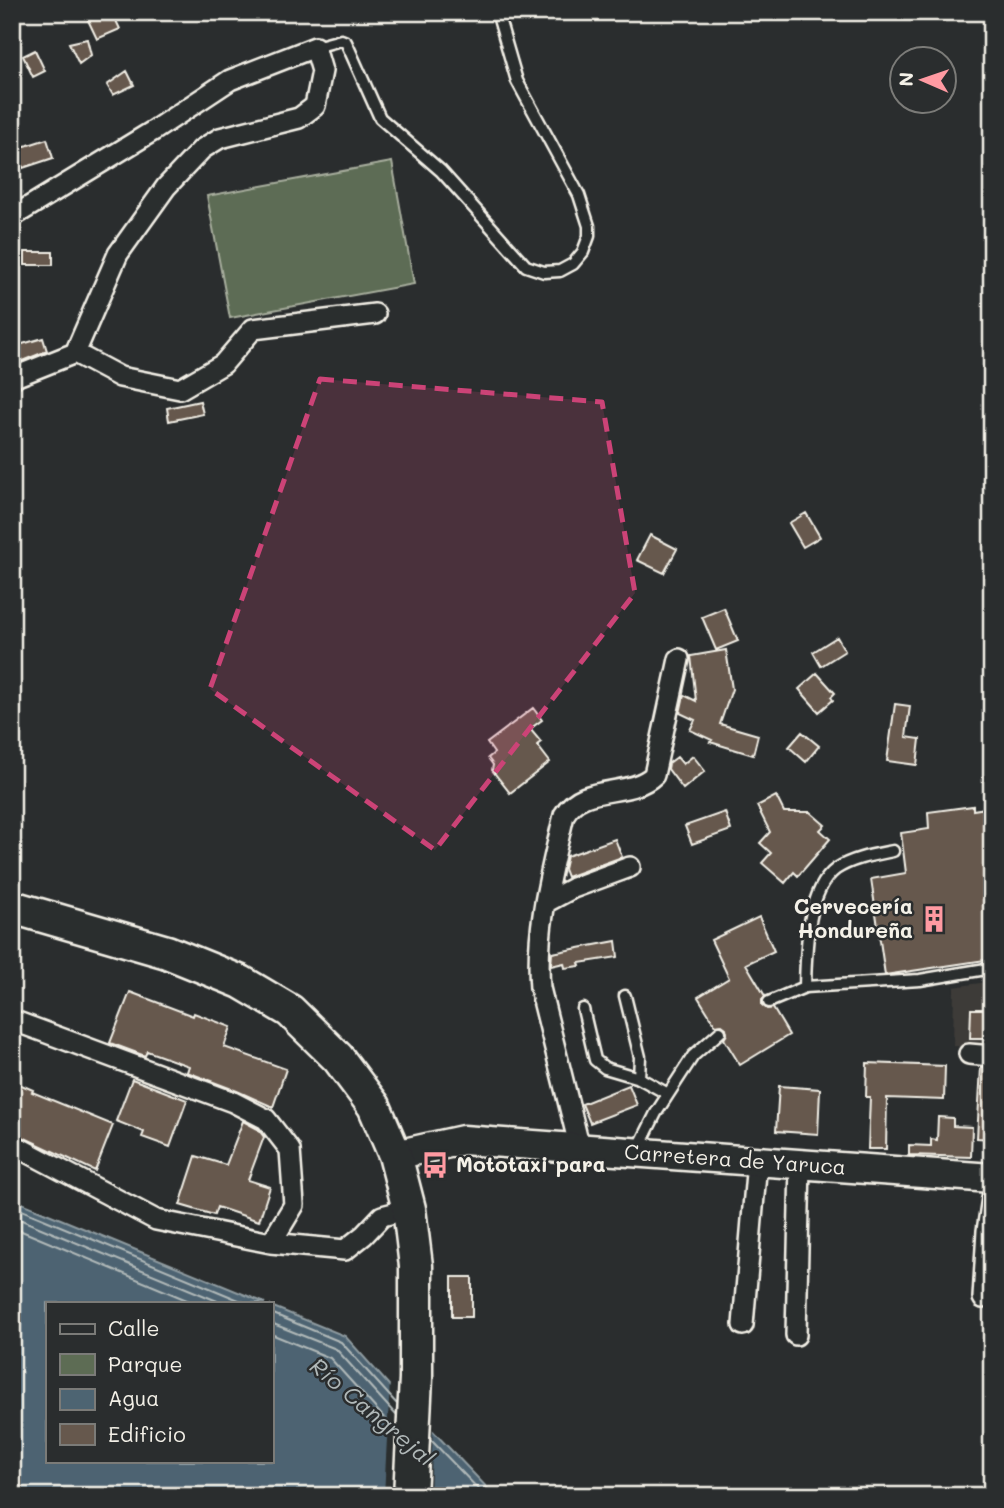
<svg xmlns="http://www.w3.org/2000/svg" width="1004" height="1508" viewBox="0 0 1004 1508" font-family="Mali,sans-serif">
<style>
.built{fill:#3c3a37}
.green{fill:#5d6c54;stroke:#a8ae9e;stroke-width:2}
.water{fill:#4d6472;stroke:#909ca1;stroke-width:2}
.pier{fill:#2a2d2e}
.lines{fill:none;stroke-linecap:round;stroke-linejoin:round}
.shore{stroke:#b1b9b9;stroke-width:2}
.building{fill:#66584d;stroke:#f4f1e8;stroke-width:2}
.lane-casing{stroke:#f4f1e8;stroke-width:15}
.street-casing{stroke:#f4f1e8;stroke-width:24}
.secondary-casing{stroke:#f4f1e8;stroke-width:33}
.primary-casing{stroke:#f4f1e8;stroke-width:37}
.lane{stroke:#2a2d2e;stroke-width:10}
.street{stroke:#2a2d2e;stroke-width:19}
.secondary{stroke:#2a2d2e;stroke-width:28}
.primary{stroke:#2a2d2e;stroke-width:32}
.marked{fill:#cc4377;fill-opacity:0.2;stroke:#cc4377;stroke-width:5;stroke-dasharray:14 9;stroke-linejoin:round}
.labels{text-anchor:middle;stroke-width:5;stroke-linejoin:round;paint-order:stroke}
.poi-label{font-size:21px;font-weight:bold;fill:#f4f1e8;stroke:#2a2d2e;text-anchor:end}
.street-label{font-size:21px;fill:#f4f1e8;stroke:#2a2d2e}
.water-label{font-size:23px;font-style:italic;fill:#b1b9b9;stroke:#2a2d2e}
</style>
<rect width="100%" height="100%" fill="#2a2d2e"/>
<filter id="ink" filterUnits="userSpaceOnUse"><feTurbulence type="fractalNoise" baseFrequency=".0143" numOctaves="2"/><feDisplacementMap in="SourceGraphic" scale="14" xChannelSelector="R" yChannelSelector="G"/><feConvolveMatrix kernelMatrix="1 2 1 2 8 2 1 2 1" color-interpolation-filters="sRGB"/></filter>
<g filter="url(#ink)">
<path class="built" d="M992,981V1048L953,1046L954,987Z"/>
<path class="green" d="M392,162L414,284L230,318L207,196Z"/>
<path class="water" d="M12,1199L265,1303H47V1461H271V1306L345,1336L388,1384L495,1496H12Z"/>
<path class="pier" d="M390,1381L433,1427L430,1496H384Z"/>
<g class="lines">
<path class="shore" d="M12,1206L246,1303
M12,1216L222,1303
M12,1227L194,1303
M271,1313L341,1342L397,1404
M271,1323L336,1349L397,1416
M271,1334L330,1358L396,1431
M430,1439L485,1496"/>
</g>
<path class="building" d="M100,12H112L120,29L97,39L87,18Z
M87,39L91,55L79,64L69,43Z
M35,50L45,71L33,77L23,56Z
M127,71L134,85L113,95L107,85Z
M47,139L53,158L23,168L16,149Z
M25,252H53V265H25Z
M43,338L47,351L12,365V347Z
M200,401L203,414L169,421L167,408Z
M806,513L820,537L803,547L789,523Z
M650,535L677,549L664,573L637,560Z
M724,608L738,641L716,650L702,617Z
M837,637L845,651L821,666L813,652Z
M726,650L732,689L720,724L758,735L753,755L710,742L712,740L690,730L695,720L680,713L684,695L696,701L691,656Z
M817,673L835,693L831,697L833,700L819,712L799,689Z
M895,704L910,706L906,737L920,739L917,765L887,761Z
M533,708L542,720L530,729L541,742L537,745L550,762L510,793L492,770L493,765L488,758L494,753L487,743Z
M802,732L819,746L806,762L789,747Z
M693,756L705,771L683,789L668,769L669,763L677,757L683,764Z
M776,796L784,812H810L825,825L820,830L830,839L798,876L794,872L785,883L762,863L771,853L760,843L770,832L757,806Z
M973,806V810L992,807V959L885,975L871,879L906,873L901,833L929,829L928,812Z
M725,812L731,830L692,844L685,826Z
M615,839L622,857L567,877L564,869L567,856Z
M759,917L774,951L746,964L765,996L762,1000V1005L767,1009L773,1008L789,1035L740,1065L724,1039L727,1034L726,1028L722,1025L716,1026L698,997L729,978L711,940Z
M616,941L618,957L579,963L580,966L565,968L564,963L551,966L552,953Z
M130,992L193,1016L194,1013L231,1027L224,1047L286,1069L273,1107L237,1091L187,1072L189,1066L147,1051L145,1056L110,1043Z
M971,1009H992V1038H970Z
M867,1063L945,1066L944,1100L887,1098L886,1149H868L870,1097H866Z
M981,1067L992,1068V1139L977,1138Z
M132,1079L187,1100L170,1147L142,1137L144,1132L116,1121Z
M12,1081L33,1090L32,1092L113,1125L95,1171L12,1132Z
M629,1085L637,1105L590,1123L582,1104Z
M779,1086L820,1089L818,1134L776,1131Z
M938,1117L953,1118V1126L972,1127L971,1157L909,1155V1145L931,1146V1139L937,1140Z
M243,1121L258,1129L264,1137L248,1180L270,1187L259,1221L217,1207L214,1215L180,1205L196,1156L226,1165Z
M452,1277H472V1317H452Z"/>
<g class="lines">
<defs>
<path id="lane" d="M315,47L341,40L346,42L380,118L441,171L526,266L544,272L560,271L573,264L583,252L589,236V226L579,195L517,81L497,12
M805,987C806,954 806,891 836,869C853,858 873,855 893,851
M625,996L640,1057L639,1078
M769,1002L805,987L920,980L992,968
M583,1009L595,1060L605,1068L639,1078L668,1094
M638,1149L656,1113L693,1056L720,1032"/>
<path id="street" d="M12,217L153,131L230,80L315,47L322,71L315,106L299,118L220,138L202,149L166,187L118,254L75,353
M12,378L75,353L120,377L180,389L223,364L253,329L375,314
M545,903L573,888L630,867
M12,1020L233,1102L266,1119L290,1150L294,1205L271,1243
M969,1054L992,1056
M12,1144L156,1220L271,1243L345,1250L364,1235L382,1216L409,1209
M580,1149L540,988C535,929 551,872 564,815C583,782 629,799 654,775L679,659
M983,1298L987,1231L992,1198
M743,1325L757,1161
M796,1335L800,1164"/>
<path id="secondary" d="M395,1155L463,1140L992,1178"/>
<path id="primary" d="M12,907L167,952L241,982L290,1011L338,1058L374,1106L395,1155L409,1209L416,1266V1378L410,1496"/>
</defs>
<use href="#lane" class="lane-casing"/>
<use href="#street" class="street-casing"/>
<use href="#secondary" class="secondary-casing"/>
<use href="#primary" class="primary-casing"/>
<use href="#lane" class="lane"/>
<use href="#street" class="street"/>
<use href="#secondary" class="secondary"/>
<use href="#primary" class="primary"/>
</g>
</g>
<path class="marked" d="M320,379L602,402L635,593L435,850L210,689Z"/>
<defs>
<symbol id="building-bare" viewBox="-9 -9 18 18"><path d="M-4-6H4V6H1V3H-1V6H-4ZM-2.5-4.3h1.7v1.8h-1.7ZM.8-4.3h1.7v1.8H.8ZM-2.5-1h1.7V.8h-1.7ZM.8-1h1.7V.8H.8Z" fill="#ff9aa2" stroke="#2a2d2e" stroke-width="2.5" paint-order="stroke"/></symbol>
<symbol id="bus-bare" viewBox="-9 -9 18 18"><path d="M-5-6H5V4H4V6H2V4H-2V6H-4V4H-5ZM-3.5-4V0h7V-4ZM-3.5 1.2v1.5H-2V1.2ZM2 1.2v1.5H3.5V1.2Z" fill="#ff9aa2" stroke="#2a2d2e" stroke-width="2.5" paint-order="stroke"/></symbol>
</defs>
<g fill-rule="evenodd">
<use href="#building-bare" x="915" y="900" width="38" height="38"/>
<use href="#bus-bare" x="416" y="1146" width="38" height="38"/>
</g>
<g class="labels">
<g class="poi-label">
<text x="913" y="914">Cervecería<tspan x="913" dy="24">Hondureña</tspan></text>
<text x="456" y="1172" text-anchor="start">Mototaxi para</text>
</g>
<g class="street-label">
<text transform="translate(735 1160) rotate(4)" y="7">Carretera de Yaruca</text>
</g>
<g class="water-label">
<text transform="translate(372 1412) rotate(40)" y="8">Río Cangrejal</text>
</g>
</g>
<rect width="1004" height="1508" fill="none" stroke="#2a2d2e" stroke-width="42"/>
<rect x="21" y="21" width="962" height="1466" fill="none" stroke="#f4f1e8" stroke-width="2.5" filter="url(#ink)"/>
<rect x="46" y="1302" width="228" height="161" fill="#2a2d2e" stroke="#7b7b78" stroke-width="2"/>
<rect x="60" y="1324" width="35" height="10" fill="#2a2d2e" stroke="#7b7b78" stroke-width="2"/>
<text x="108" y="1336" font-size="21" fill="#f4f1e8">Calle</text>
<rect x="60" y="1354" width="35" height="21" fill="#5d6c54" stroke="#7b7b78" stroke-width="2"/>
<text x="108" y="1372" font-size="21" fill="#f4f1e8">Parque</text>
<rect x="60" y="1389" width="35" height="21" fill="#4d6472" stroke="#7b7b78" stroke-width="2"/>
<text x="108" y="1406" font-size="21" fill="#f4f1e8">Agua</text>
<rect x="60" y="1424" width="35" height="21" fill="#66584d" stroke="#7b7b78" stroke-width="2"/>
<text x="108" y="1442" font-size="21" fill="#f4f1e8">Edificio</text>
<g transform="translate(923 80) rotate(272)"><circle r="33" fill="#2a2d2e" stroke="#7b7b78" stroke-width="2"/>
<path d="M0-5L12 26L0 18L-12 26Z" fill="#ff9aa2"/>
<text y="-10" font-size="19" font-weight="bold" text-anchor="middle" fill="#f4f1e8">N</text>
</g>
</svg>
